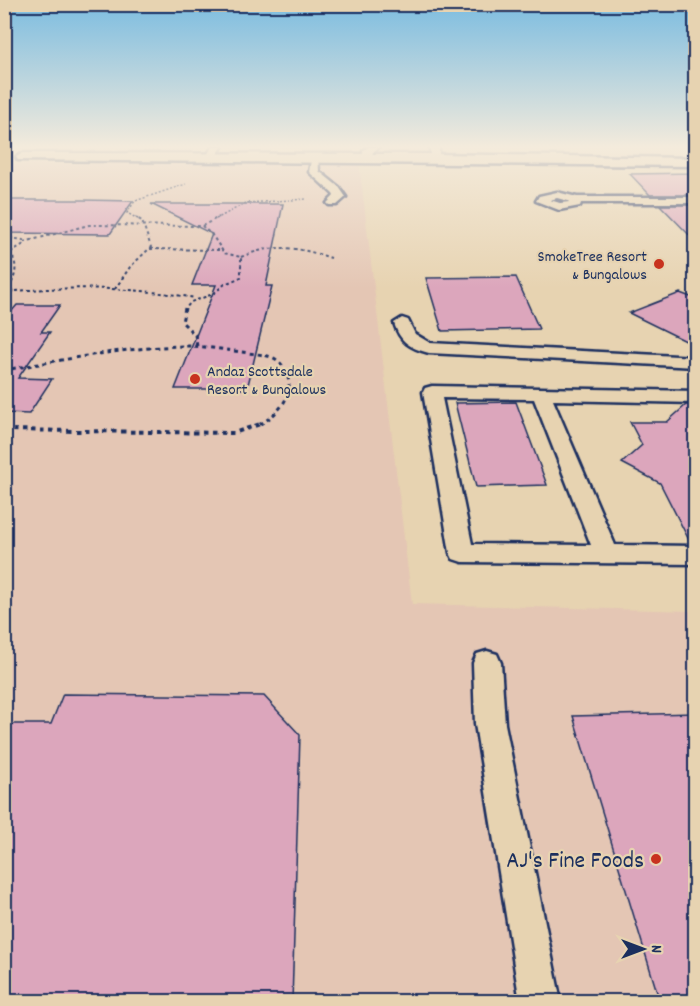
<svg xmlns="http://www.w3.org/2000/svg" width="700" height="1006" viewBox="0 0 700 1006" font-family="Dekko,sans-serif">
<style>
.built{fill:#e4c6b4}
.building{fill:#dca6bc;stroke:#1b2f5e;stroke-width:1.5}
.lines{fill:none;stroke-linecap:round;stroke-linejoin:round}
.service-casing{stroke:#1b2f5e;stroke-width:5}
.minor-casing{stroke:#1b2f5e;stroke-width:5}
.path-far3{stroke:#1b2f5e;stroke-width:1.5;stroke-dasharray:2 2;stroke-linecap:butt}
.path-far2{stroke:#1b2f5e;stroke-width:2;stroke-dasharray:3 3;stroke-linecap:butt}
.path-far1{stroke:#1b2f5e;stroke-width:3;stroke-dasharray:4 4;stroke-linecap:butt}
.path{stroke:#1b2f5e;stroke-width:4;stroke-dasharray:4.5 4.5;stroke-linecap:butt}
.service{fill:#e7d3b1;fill-rule:evenodd}
.minor{fill:#e7d3b1;fill-rule:evenodd}
.poi-dot{fill:#c8321e;stroke:#e7d3b1;stroke-width:2}
.labels{text-anchor:middle;stroke-width:4.5;stroke-linejoin:round;paint-order:stroke}
.far-poi-label{font-size:16px;fill:#1b2f5e;stroke:#e7d3b1;text-anchor:end}
.near-poi-label{font-size:24px;fill:#1b2f5e;stroke:#e7d3b1;text-anchor:end}
</style>
<rect width="100%" height="100%" fill="#e7d3b1"/>
<filter id="ink" filterUnits="userSpaceOnUse"><feTurbulence type="fractalNoise" baseFrequency=".0167" numOctaves="2"/><feDisplacementMap in="SourceGraphic" scale="12" xChannelSelector="R" yChannelSelector="G"/><feConvolveMatrix kernelMatrix="1 2 1 2 8 2 1 2 1" color-interpolation-filters="sRGB"/></filter>
<g filter="url(#ink)">
<path class="built" d="M359,162L412,604L695,611V1001H5L4,164Z"/>
<path class="building" d="M696,173V195H650L630,174Z
M4,200H83L133,201L110,234L4,233Z
M151,204H283L266,286H272L247,389H175L216,285H192L212,234Z
M660,205H696V242Z
M516,277L539,329L442,331L426,278Z
M680,293L696,299V346L629,313Z
M17,305H60L41,332H50L18,378L52,379L29,414L4,413V320Z
M516,402L547,485L476,487L455,403Z
M686,405H696V544H691L660,483L622,463L642,445L630,422H667Z
M63,694L264,696L300,735L292,1002H4V724H51Z
M696,713V1002H660L573,716Z"/>
<g class="lines">
<defs>
<path id="service" d="M212,147H222L214,159L211,160L206,157Z
M368,147H379L373,152L371,160L368,161L363,158V151Z
M429,147H439V160H433Z
M312,155H318L319,171L339,187L346,197L337,205H329L327,203L334,196L333,194L309,172Z
M557,192L577,197H696V203H581L580,206L559,210L536,201L539,196ZM557,198L568,201L569,202L560,203L550,200Z
M402,318L408,320L415,334L430,343L696,357V367L429,353C410,348 400,342 394,323Z
M432,386L696,391V403L553,400L615,545L696,546V564L462,562L453,559L450,553L423,392L425,388ZM442,398L534,399L591,545L472,544Z
M487,651L497,654L501,663L505,724L561,1002H520L475,724L473,663L477,654Z"/>
<path id="minor" d="M23,153L436,154L696,158V166L18,160L16,157Z"/>
</defs>
<use href="#service" class="service-casing"/>
<use href="#minor" class="minor-casing"/>
<path class="path-far3" d="M138,219L127,213L135,201L186,184
M216,219L246,203L306,199"/>
<path class="path-far2" d="M202,226L219,217
M4,237L23,240L24,244L4,256
M24,242L89,225L202,226L212,235L224,253L241,257V277L225,284L213,294L191,302L185,309
M150,249L221,250
M241,257C274,243 298,247 331,258
M115,289L130,267L151,247L142,221L135,217
M4,292C68,286 132,287 195,298
M5,293C14,281 20,268 11,254"/>
<path class="path-far1" d="M185,308L182,322L195,335L197,346
M4,370C64,360 125,347 187,346C205,346 224,350 242,352C252,354 269,354 277,360C287,368 291,382 288,393C284,408 270,419 257,426"/>
<path class="path" d="M4,430L234,433L260,424"/>
<use href="#service" class="service"/>
<use href="#minor" class="minor"/>
</g>
</g>
<linearGradient id="sky" x2="0" y2="1"><stop stop-color="#7bbce0"/><stop offset="0.51" stop-color="#f4ebdc"/><stop offset="1" stop-color="#f4ebdc" stop-opacity="0"/></linearGradient>
<rect width="700" height="288" fill="url(#sky)"/>
<g class="poi-dot">
<circle cx="659" cy="264" r="6"/>
<circle cx="195" cy="379" r="6"/>
<circle cx="656" cy="859" r="6"/>
</g>
<g class="labels">
<g class="far-poi-label">
<text x="647" y="261">SmokeTree Resort<tspan x="647" dy="18">&amp; Bungalows</tspan></text>
<text x="207" y="376" text-anchor="start">Andaz Scottsdale<tspan x="207" dy="18">Resort &amp; Bungalows</tspan></text>
</g>
<g class="near-poi-label">
<text x="644" y="867">AJ's Fine Foods</text>
</g>
</g>
<rect width="700" height="1006" fill="none" stroke="#e7d3b1" stroke-width="24"/>
<rect x="12" y="12" width="676" height="982" fill="none" stroke="#1b2f5e" stroke-width="2" filter="url(#ink)"/>
<g transform="translate(643 949) rotate(90)" stroke="#e7d3b1" stroke-width="4.5" paint-order="stroke">
<path d="M0-4.5L10 22L0 15L-10 22Z" fill="#1b2f5e"/>
<text y="-9" font-size="16" font-weight="bold" text-anchor="middle" fill="#1b2f5e">N</text>
</g>
</svg>
